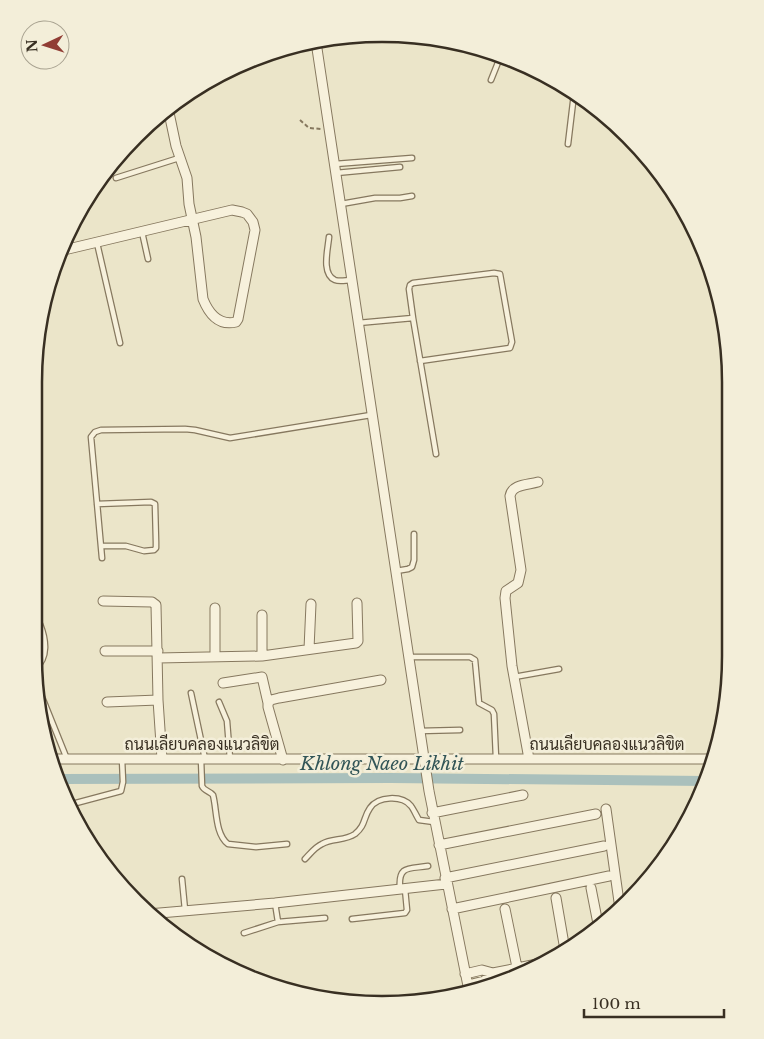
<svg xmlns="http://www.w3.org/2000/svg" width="764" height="1039" viewBox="0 0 764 1039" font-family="'Libre Baskerville',Sarabun,serif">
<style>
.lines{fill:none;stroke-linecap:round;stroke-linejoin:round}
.canal{stroke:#aac0bc;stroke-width:10}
.lane-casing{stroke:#86785f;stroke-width:7}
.street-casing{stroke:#86785f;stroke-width:11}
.path{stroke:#86785f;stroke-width:2;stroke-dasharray:4 2.5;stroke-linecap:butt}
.lane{stroke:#f7f1dc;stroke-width:4.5}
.street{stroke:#f7f1dc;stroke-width:9}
.labels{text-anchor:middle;stroke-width:5;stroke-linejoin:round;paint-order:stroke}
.street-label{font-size:16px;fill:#382f22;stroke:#f3eed9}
.water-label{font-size:18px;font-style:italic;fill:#325557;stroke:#f3eed9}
.rim{fill:none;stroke:#382f22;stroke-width:2.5}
</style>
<rect width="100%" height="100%" fill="#ebe5c9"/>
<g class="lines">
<path class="canal" d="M60,779L390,778L705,781"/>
<defs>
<path id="lane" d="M491,80L501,55
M568,144L574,94
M335,164L412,158
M336,173L400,167
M116,178L179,158
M341,204L375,198H400L412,196
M142,232L148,259
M329,237C328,249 321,274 335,280C340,282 346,280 351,280
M97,243L120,343
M413,318L409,289L410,285L413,283L494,273L500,274L512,342L510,348L420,361
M358,323L413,318L436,454
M97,504L151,502L155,504L156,542V548L154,550L144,551L126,546H101
M102,558L91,437L95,432L101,430L185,429L195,430L230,438L371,415
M396,571L408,569L412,567L414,560V534
M34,621L40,624C46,639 49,658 35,669
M409,657H470L475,660L479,703L492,710L494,714L496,758
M514,677L559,669
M38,687L67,759
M191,693L205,759
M219,702L227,721L230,759
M419,731L460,730
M201,759L202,786C204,791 210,791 213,795C217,810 215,834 228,844L256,847L287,844
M76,803L121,791L123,782L122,759
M305,859C310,854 315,847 322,844C332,838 345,841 355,834C366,825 363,818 370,808C378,796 402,795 411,806C414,810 416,815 419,820L434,822
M182,879L185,910
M400,888C398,865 409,869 428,866
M352,919L405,913L407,910L405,889
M278,922L325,918
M244,933L278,922L275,903"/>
<path id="street" d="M316,42L429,791L469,991
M64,250L232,210L242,212L247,214L253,222L255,230L238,319L236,322C219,326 209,314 203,299L196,237L189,204L187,178L176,146L168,108
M103,601L152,602L156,605L158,700L162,759
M309,649L311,604
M105,651H158
M262,656V615
M215,657V608
M158,658L262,656L356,643L358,641L357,603
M223,683L262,677L268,703
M107,702L158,700
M51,759H713
M529,759L512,666L505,598L506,591L518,583L521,570L510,496C512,484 528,485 538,482
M283,760L268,707V703L271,700L279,698L381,680
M606,809L620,909
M432,813L523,795
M439,845L596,814
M445,878L604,846
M591,888L599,929
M556,898L565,950
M452,909L609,876
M505,909L519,977
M148,914L275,903L446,884
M465,974L482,970L493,973L542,963
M468,985L484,981L493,973"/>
</defs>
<use href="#lane" class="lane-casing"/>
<use href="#street" class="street-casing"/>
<path class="path" d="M300,120L309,128L321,129"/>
<use href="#lane" class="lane"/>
<use href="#street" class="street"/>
</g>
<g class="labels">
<g class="street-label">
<text x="202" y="750">ถนนเลียบคลองแนวลิขิต</text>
<text x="607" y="750">ถนนเลียบคลองแนวลิขิต</text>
</g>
<g class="water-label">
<text x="382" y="770">Khlong Naeo Likhit</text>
</g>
</g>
<path d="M0 0H764V1039H0ZM382 42H382A340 340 0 0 1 722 382V656A340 340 0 0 1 382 996H382A340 340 0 0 1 42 656V382A340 340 0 0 1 382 42Z" fill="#f3eed9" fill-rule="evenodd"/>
<path class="rim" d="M382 42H382A340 340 0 0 1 722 382V656A340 340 0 0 1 382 996H382A340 340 0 0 1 42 656V382A340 340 0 0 1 382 42Z"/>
<g transform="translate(45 45) rotate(266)"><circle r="24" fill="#f3eed9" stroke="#a8a290"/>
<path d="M0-4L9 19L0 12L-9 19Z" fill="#913d34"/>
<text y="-8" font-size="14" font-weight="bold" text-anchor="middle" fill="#382f22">N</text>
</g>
<path d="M584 1009v8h140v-8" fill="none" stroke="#382f22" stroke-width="2.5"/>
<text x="592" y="1009" font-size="15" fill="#382f22" stroke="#f3eed9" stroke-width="4" paint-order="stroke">100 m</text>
</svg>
